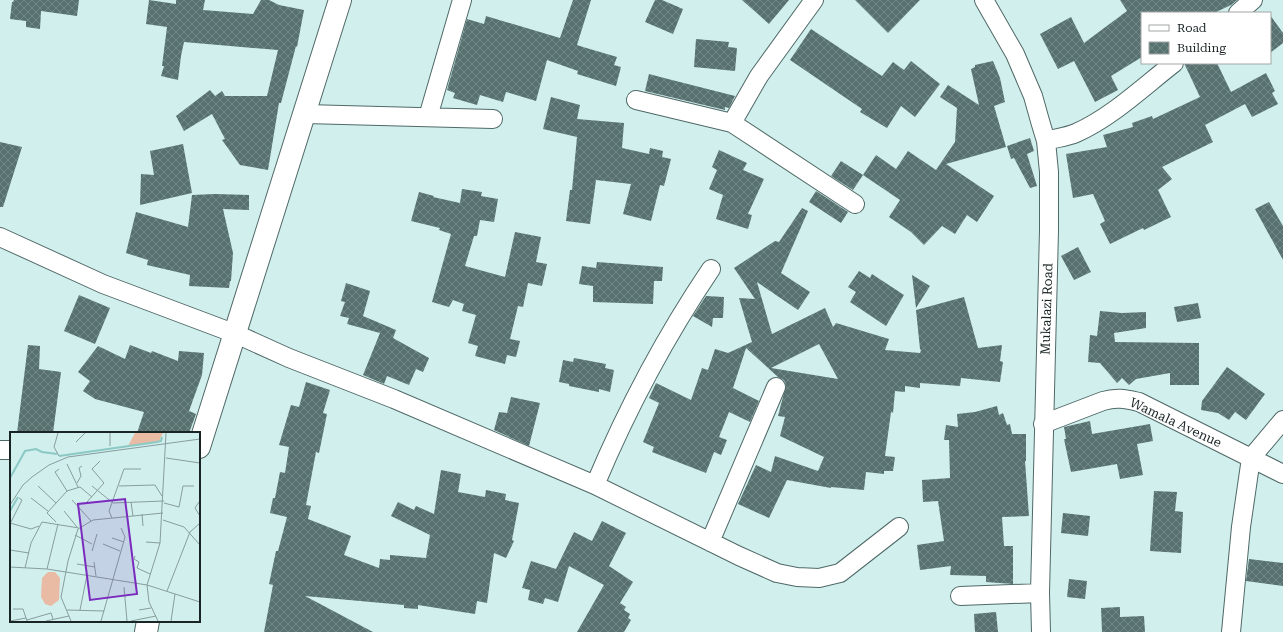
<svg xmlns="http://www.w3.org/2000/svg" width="1283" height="632" viewBox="0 0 1283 632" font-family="'Roboto Serif',serif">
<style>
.building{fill:url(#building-cross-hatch);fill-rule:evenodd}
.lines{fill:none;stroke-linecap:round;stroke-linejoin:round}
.street-casing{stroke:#4f6967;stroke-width:20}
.primary-casing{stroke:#4f6967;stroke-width:24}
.street{stroke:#fff;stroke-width:18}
.primary{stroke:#fff;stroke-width:22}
.labels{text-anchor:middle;stroke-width:3;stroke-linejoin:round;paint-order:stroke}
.street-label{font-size:13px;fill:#192424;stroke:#fff}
.inset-river{fill:none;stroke:#8bc9c5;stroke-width:2}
.inset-road{fill:none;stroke:#879e9d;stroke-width:1}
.view{fill:#7b2cbf;fill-opacity:0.15;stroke:#7b2cbf;stroke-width:2}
.inset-edge{fill:none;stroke:#192424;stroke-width:2}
</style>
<defs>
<pattern id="building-cross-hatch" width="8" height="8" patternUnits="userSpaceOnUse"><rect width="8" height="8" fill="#56716f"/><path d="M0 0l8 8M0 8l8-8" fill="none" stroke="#748886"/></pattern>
</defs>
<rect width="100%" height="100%" fill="#d1efed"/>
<path class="building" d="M14,0H79L77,16L41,11L40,29L26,27V21L10,19L12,2H13Z
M149,0L176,4V0H205L203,10L253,14L261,0H269L279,5L304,10L297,47L296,46L281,103H279L268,170L240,165L222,140L225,139L212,114L184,131L176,116L210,90L215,96L222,91L225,96H267L278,50L184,42L181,56L178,80L161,76L164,66H162L167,27L146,24Z
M573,0H591L577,45L583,47L617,57L614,65L621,67L616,86L577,74L578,71L547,60L536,101L506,92L503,102L480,95L477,105L453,98L455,93L447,90L467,19L484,24L486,16L560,38Z
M655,0H662L683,9L673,34L645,22Z
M742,0H789L769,24Z
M855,0H920L888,33Z
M1120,0H1237L1231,5L1214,13H1142V57L1111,76L1118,90L1095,102L1074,61L1058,69L1040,34L1071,17L1084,43L1127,11Z
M1270,15L1283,33V43L1270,53Z
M811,29L882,76L893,62L904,70L911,61L940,84L915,117L901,106L887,128L860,112L862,109L790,60Z
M696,39L729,42L728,47L737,48L735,71L694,67Z
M993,61L1000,78L1005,102L994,106L1006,147L946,164L994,196L977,222L967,215L955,234L942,226L924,245L911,232L889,217L900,200L863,175L876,155L896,169L908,151L936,170L955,142L957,108L940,97L948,85L979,105L971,69L975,67V65Z
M1184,63H1217L1231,92L1266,73L1275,91L1272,93L1278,104L1252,117L1245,104L1205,125L1213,142L1162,167L1172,179L1158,190L1171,217L1144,230L1143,228L1110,244L1100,224L1105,221L1093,194L1073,198L1066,154L1107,147L1103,135L1133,127L1132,123L1152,116L1153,119L1200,97Z
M649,74L668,79L735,96L729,108L725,107V110L645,91Z
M551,97L580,105L577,119L624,123L622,148L649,154L650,148L663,151L662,157L671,159L664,186L660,185L651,221L623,214L631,184L596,180L590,224L566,221L570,190H572L577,137L543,129Z
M1030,138L1034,151L1027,154L1037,186L1030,188L1014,158L1011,159L1007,146Z
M0,142L22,147L3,207H0Z
M183,144L192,193L140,205L141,174L154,175L150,151Z
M719,150L747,163L743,170L764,179L748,214L752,215L748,229L716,219L723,195L709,189L717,170L712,167Z
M841,161L863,175L853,190L831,176Z
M462,189L482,192L481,196L498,199L494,222L480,220L477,236H474L465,266L505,277L515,232L541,237L536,262L547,264L542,286L528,283L523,307L518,306L510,339L520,341L516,357L507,355L505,364L475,356L478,346L468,343L476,315L462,311L464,304L453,300L449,307L432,302L451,234L439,230L440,228L411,221L419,192L434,196L433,197L460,203Z
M816,191L848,212L841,223L809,202Z
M215,194L249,195V210L223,209L233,253L231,281H230L229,288L189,286L190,275L147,265L148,260L126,253L136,212L188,227L192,195Z
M1269,202L1283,226V260L1255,209Z
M802,208L808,211L781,273L810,292L798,310L757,282L772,334L825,308L833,327L836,323L889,339L885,350L920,353L921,350L920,349L916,310L964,297L978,348L1002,345L1000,361L1003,362L1000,382L961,378L960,386L920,383V388L905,386V392L895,391L893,413L891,412L885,456L895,457L893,471H884V474L866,472L864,490L831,487V488L787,480L769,518L738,504L756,465L771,472L775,456L818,471L824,457L780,436L785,417L778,416L786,385L784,380L778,377L746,348L733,388L759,401L750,422L729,412L719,437L727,440L721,455L714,452L706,473L652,452L654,447L643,442L659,403L649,398L656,383L691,400L702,368L708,370L715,349L728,353L752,342L739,298L755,299L734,268L775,241L779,242ZM819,344L838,379L771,368Z
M1078,247L1091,272L1074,280L1061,256Z
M597,262L663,267L662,281H654L653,304L593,302V286L579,284L582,266L596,268Z
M859,271L870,278L872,274L904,295L886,326L850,302L856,292L848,287Z
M912,275L930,286L916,308Z
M346,283L370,291L363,316L396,330L393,338L429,358L423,372L416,369L409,385L387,376L384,384L363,375L380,333L347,324L349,318L340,316L345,302L341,301Z
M79,295L110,308L95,344L64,331Z
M706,296L724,297L723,318H713L712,327L693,316Z
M1198,303L1201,318L1177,322L1174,307Z
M1100,311L1122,313L1146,312V328L1114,333L1115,342L1199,343V385H1170V373L1136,379L1129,385L1122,378L1117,383L1100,363L1088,362L1090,335L1097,336Z
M28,345L40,346L39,369L61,372L53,433H17Z
M130,345L151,353L152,351L178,361L179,351L204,353L202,375L189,411L196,414L189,433H137L144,412L95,399L83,391L90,381L78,372L98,346L125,359Z
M574,358L606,364L605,368L614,370L610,392L599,389V392L569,386V384L559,382L563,360L573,362Z
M1227,367L1265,394L1246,420L1235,412L1229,420L1218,413L1201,410L1202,401Z
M306,382L330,390L323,413L327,414L319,453L316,452L306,505L311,506L308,519L351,536L344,555L379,568L380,559L390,560V555L426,558L430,535L391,516L398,502L414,510L416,506L434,514L441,470L461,474L458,492L485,497L486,490L506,494L505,500L519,503L512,540L514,541L506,558L494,553L487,603L477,601L475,614L418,605V609L404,608V605L305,596L373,632H264L273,585L269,584L276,551H278L287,517L270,513L273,498H275L280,472L285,473L289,447L279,445L291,405L299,407Z
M511,397L540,403L529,446L494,430L499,412L507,413Z
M997,406L999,415L1003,413L1007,425L1010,424L1012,434H1026V461H1025L1029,516L1002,517L1004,546H1013V584L986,582V576L950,575L951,566L920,570L917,545L944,541L938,501L923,502L922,480L950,478L949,440H944L946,425L958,427L957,414L975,412Z
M1090,421L1092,434L1150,424L1153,441L1137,444L1143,475L1120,479L1117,464L1071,472L1064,439H1066L1064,427Z
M1154,491L1177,492L1175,511L1183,512L1181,553L1150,551Z
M1063,513L1090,516L1088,536L1061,533Z
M602,521L626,533L609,566L633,582L620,603L626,607L624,610L630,614L628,618L631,620L624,632H577L604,585L569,566L558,602L545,598L543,604L528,600L530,590L522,588L531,561L556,569L574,532L592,541Z
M1249,559L1283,563V586L1246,581Z
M1069,579L1087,581L1085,599L1067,597Z
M1120,607V617L1144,616L1145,632H1102L1101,608Z
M996,612L998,632H975L974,614Z"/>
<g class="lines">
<defs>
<path id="street" d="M984,0L1015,54L1033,96L1040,121L1046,141L1049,172V230L1040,593L1041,632
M1238,13L1253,0
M636,100L732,123L855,204
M305,114L493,119
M428,117L462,0
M732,123L759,76L814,0
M1046,141C1056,138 1067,137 1076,133C1112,117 1143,87 1174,63
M0,237L103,284L236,334L289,358L394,399L595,485L739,556L777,573L797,577L819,578L840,573L899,527
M1043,424L1103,401C1117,397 1125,399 1139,402L1283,474
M0,450H11
M595,485C627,409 665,337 711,269
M710,542L776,387
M960,596L1040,593
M1231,632L1241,527L1251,458L1283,420"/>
<path id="primary" d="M199,447L340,0
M146,632L148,621"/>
</defs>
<use href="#street" class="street-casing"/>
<use href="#primary" class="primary-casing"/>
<use href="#street" class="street"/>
<use href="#primary" class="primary"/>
</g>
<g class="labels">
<g class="street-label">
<text transform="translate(1046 309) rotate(-88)" y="5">Mukalazi Road</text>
<text transform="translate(1176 422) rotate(25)" y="5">Wamala Avenue</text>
</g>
</g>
<g transform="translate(10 432)">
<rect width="190" height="190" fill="#d1efed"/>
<path d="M125,1H153L149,9L118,14Z" fill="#e9baa4"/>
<path d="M38,140H45L50,146L49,168L41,174L35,172L31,165L32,146Z" fill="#e9baa4"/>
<path class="inset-river" d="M49,24L147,10L151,9L152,5M0,46L15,19L26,17L32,20L47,22M0,79L8,65"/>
<path class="inset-road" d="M48,1L44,15L49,24M66,10L75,1M100,14V1M156,26L190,31M57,32L68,55M49,37L45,40L57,59M67,51L71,44L69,36L72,34M28,54L46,71M82,54L103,71L154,69M109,54L145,53L152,64M21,66L38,79M62,68L81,89M77,70L94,51L82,37L90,29M121,70L123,84M189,70L185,76L190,84M154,71L169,75L173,54H184M0,73L13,53L22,45L39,33L58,25L190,7M54,79L67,95M132,82L133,94M102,86L99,79L114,37H131M153,88L174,95L190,113M1,90L12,68L9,66M46,90L37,81L57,59L70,55L82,65M0,91L21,97L29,94M65,103L82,112M102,106L114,110M136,110L150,111M93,112L110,119M0,118L19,121M82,119L87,102M125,124L124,127L129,130L127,136L140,142M84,130L86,144M67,132L85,135M0,135L37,137L137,153M15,136L21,111L32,90L69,96M37,137L48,92M137,153L190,170M114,155L117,189M157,159L180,100L190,91M3,177H13L17,189M57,178L94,179M70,178L77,143M129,178L141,176M17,188L41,181L43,187M0,189L16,186M36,189L59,184M61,189L51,165L58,129L68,97L83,88L153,81M91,189L115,105L111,96M121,189L146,184M148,189L139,170L137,153L150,111L156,1M161,189L165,162"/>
<path class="view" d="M115,67L127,162L80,168L68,72Z"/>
<rect width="190" height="190" class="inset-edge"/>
</g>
<rect x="1141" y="12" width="130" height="52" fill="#ffffff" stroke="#a3a7a7"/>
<rect x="1149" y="25" width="20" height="6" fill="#ffffff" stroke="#a3a7a7"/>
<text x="1177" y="32" font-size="12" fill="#192424">Road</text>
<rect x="1149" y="42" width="20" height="12" fill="url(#building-cross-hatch)" stroke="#a3a7a7"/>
<text x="1177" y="52" font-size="12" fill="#192424">Building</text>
</svg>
